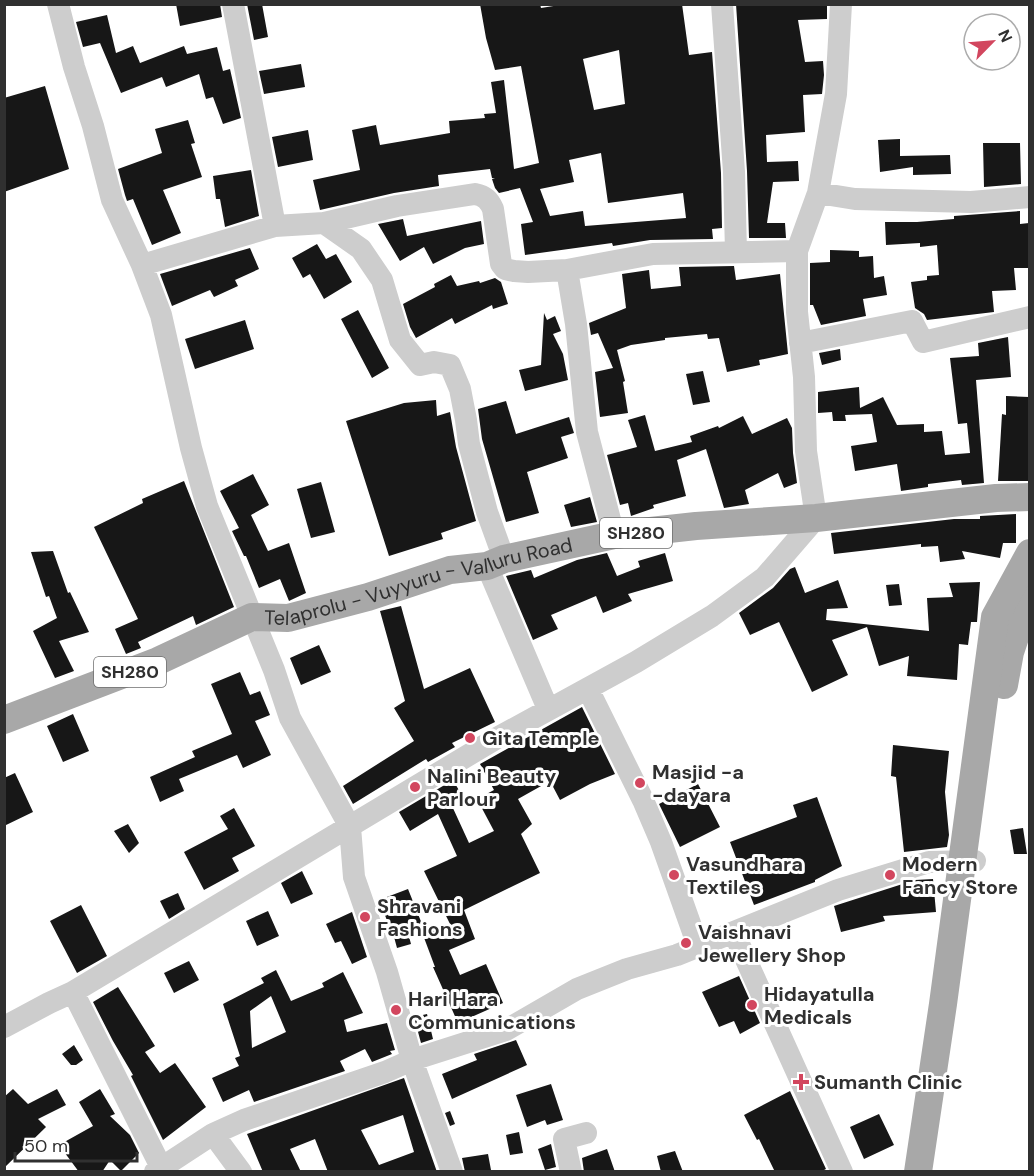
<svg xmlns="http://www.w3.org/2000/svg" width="1034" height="1176" viewBox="0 0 1034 1176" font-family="'DM Sans',sans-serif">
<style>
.building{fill:#171717;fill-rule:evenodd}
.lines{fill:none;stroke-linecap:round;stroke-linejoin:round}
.minor{stroke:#cdcdcd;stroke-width:22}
.major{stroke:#a8a8a8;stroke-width:28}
.poi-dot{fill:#d2465e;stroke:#fff;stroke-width:2}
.labels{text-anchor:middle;stroke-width:6;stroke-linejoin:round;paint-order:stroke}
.shield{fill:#fff;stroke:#6e6e6e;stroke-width:1.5}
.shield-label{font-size:18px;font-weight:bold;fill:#303030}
.street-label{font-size:20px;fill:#303030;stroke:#fff}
.poi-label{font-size:20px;font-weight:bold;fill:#303030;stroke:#fff;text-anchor:start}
</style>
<rect width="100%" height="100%" fill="#fff"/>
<path class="building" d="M176,4H220L222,17L180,26Z
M247,4H262L268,37L254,40Z
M480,4H540L541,8L566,4H682L689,55L712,52L721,173L722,228L712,229L713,239L650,240L613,246L612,243L525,255L521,224L533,222L520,188L499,193L495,188L492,179L495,178H492L490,169L438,175L439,186L394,193L320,210L313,180L360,170L352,130L376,125L380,145L450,133L449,121L485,118L484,114L496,113L491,82L504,80L514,169L539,163L521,66L495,70L486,38ZM619,50L625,104L594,110L583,59ZM601,153L608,203L683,193L686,218L585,226L583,211L550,216L540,189L574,182L569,160Z
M736,4H792V6L827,4V19L798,20L805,62L823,61L824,75L822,94L803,95L805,132L766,135L767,162L798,161L799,181L773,182L767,223H785L786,238H749L747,171Z
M107,15L116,53L133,46L140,63L184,46L187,54L217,47L223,71L230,69L241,118L223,124L213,97L206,99L199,74L166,87L162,77L121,93L100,43L83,47L76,22Z
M301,64L305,87L264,94L259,71Z
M45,86L69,169L4,192V98Z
M188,120L195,143L191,144L202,177L163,190L181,233L152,245L133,199L127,201L125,195L118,169L162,153L155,129Z
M308,130L313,160L278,167L272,137Z
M900,139V156L950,155L951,174L913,175V167L880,172L878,140Z
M983,143H1020L1021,184L984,187Z
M251,170L259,216L225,227L220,199H216L213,176Z
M1020,211V224L1029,223V268H1014L1016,290L992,291L994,312L927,320L924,314L915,308L911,282L927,280V276L939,275L937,245L920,247V243L886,245L885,222H917L954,219V216Z
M403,219L407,236L481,221L484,244L465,248L433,264L424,247L400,261L378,224Z
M317,244L326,259L336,254L352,282L324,299L310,274L303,278L292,258Z
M250,248L259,269L235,280L238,286L214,297L210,290L172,306L160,274Z
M830,250L859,251V257L873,256L874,278L884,276L887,295L863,299L866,316L821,325L813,305H810V263L830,262Z
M734,266L736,280L780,274L788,354L759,360L760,365L727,372L719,338L708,339L707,334L665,338V340L631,345L617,350L625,381L623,382L628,413L600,417L595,372L613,368L598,333L591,335L589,323L626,308L622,274L649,270L651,289L681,286L679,267Z
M451,275L457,286L479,281L480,283L495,278L501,282L508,304L493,309L492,305L455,324L452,318L416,338L410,327L403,304L435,287L434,284Z
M358,310L389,368L372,378L341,319Z
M544,313L547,320L555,316L561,331L553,334L563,354L568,380L525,391L519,370L541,365Z
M245,320L254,349L195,369L185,339Z
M1008,337L1011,377L976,380L984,483L962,485L961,480L928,484V487L901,491L897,464L855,471L851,446L877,442L872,414L845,415L846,421H833L832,412L818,413V392L859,387L860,408L883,397L897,425L924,424V432L942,431L945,455L970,453L967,423L958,424L950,358L979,356L978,343Z
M840,349L841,360L822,365L819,353Z
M703,371L710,402L693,405L686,374Z
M1006,396L1029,397V481H998L1002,414L1006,415Z
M436,400L437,416L450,412L456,447L476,521L441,533L443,539L389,556L346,421L404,403Z
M506,401L516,434L569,417L574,433L561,437L568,458L527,472L539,513L506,522L482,439L478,409Z
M645,415L655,451L692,442L690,436L718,426L719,428L743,416L752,434L787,418L792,428L793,453L797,483L784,488L778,473L745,490L749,504L724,508L706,449L677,460L686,496L653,505L654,508L631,516L628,503L620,505L607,455L637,447L628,420Z
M253,474L269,505L251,515L268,551L289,543L306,593L291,600L289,601L280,579L259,588L246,556H244L232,531L239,528L220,491Z
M184,481L234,607L196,625L193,616L138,642L141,648L126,654L115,629L138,619L94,527L143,503L142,499Z
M321,482L335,532L311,538L297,489Z
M590,497L597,522L571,527L564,505Z
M1016,514V543H1003L1000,558L962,551L965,559L940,562L938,546L921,547V544L834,554L831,533L954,519H980V516Z
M53,551L68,593L70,592L89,632L59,641L74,671L55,678L33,631L57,618L49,596L46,597L31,552Z
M607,553L617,576L640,567L638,561L665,553L673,581L628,594L632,601L603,613L596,596L551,615L558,629L533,640L506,576L531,570L534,578L577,560Z
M795,567L805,593L838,580L848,608L827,609L826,620L929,631L927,598L953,597L949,583L980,582L977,622H971L968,645L959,644L957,680L907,676L909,656L879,666L867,627L832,640L848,675L812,692L779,622L750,635L739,613L773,588L790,569Z
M899,584L902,605L889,606L886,585Z
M401,606L424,689L470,668L495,722L452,743L455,747L428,762L426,759L353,804L343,786L414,741L394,708L405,701L380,611Z
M319,645L331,672L301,685L290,658Z
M240,672L250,695L260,691L270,715L255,721L271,755L243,768L237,755L179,779L184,791L160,802L150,777L195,757L192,751L232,734L211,684Z
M582,707L615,774L590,784L560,800L550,781L518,799L532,824L521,834L540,873L464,910L475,939L449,950L460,975L486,964L503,1003L458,1023L433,967H435L423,935L450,924L424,871L457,856L438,814L410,831L399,812L453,780L464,799L452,806L469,843L494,831L477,799L494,790L480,764Z
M73,714L89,751L63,762L47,726Z
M893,745L949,751L945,792L949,835L947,847L904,852L896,777L891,776Z
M15,773L33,812L4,826V778Z
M698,784L720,827L680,847L659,804Z
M817,797L842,866L815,880V882L754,905L730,842L797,817L793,805Z
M234,808L255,846L232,858L239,871L204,890L184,852L228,829L220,816Z
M128,824L139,843L129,853L114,831Z
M1023,828L1027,854H1014L1010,830Z
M302,871L313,894L291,904L281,883Z
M933,879L936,912L883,916L885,921L841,932L834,906L915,880Z
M408,889L422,924L407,929L411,944L397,948L390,922L388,923L379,900Z
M178,893L185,909L169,919L160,901Z
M81,905L107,956L77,973L50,921Z
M268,911L279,936L257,946L246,921Z
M352,912L367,957L352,964L341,941L335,943L326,924Z
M189,961L199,980L174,993L164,973Z
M276,970L291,1001L324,987L322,983L343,972L363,1013L344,1020L347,1032L387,1023L395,1050L390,1051L392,1054L372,1062L365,1049L340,1061L345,1071L254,1102L249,1090L223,1102L212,1078L239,1066L235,1058L240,1056L223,1004L264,983L261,978ZM271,996L286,1032L252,1048L250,1011Z
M739,976L760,1023L740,1034L734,1021L719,1027L702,992Z
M118,987L155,1046L145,1052L160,1073L175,1063L206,1107L163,1140L131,1076L133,1075L113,1041L93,1002Z
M427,1014L433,1039L421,1043L414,1017Z
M516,1040L527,1065L452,1099L442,1074L477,1060L474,1054Z
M74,1045L83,1060L76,1065H71L62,1054Z
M404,1078L437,1172H328L315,1139L290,1149L301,1172H263L247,1134ZM403,1115L414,1152L379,1165L361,1130Z
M551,1084L563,1120L547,1125L545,1120L527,1127L516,1095Z
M13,1089L28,1104L57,1089L66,1105L38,1119L46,1127L4,1168V1097Z
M100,1089L115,1114L110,1116L130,1135L139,1153L121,1171L110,1160L102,1172H79L59,1145L93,1126L79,1102Z
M790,1091L826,1169L820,1172H775L759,1139L757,1140L744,1115Z
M450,1111L455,1124L450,1126L445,1113Z
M879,1114L894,1145L864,1159L850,1127Z
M519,1132L523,1153L510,1155L506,1135Z
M551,1144L556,1167L545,1170L538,1149Z
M607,1149L615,1172H584L582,1158Z
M675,1151L683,1172H661L657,1156Z
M488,1154L491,1170L465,1172L462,1158Z"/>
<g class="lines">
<path class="minor" d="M58,4L74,67L93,126L112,200L142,265L161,315L191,448L207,506L274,670L290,718L350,827L354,877L387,972L412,1060L506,1030L577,989L627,969L677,955L838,890L929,862L975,861
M233,4L275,226
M722,4L734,172L736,252
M818,193L855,199L971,202L1030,197
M324,223L361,249L382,280L400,340L420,365L434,362L450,365L460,389L466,420L469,444L487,512L504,559
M797,251L818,193L836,94L841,4
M567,270L576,324L587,432L614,535
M800,343L912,321L923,342L1030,317
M487,566L548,709
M588,689L643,800L661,842L698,946
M734,933L842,1172
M73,992L161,1167
M4,1027L49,1003L73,992L497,738L636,662L712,616L765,577L816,518L806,451L804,377L797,312V251L653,254L567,270L528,272L514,271L505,269L501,264L493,209C489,200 485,196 475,194L397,206L324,223L275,226L142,265
M213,1134L241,1172
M155,1172L213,1134L244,1120L385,1072L412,1060L452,1172
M571,1172L564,1139L586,1133"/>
<g class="major">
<path d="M1004,685L1010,652L1030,592"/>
<path id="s1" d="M4,720L158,661L252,617L288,618L368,597L450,570L487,566L504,559L614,535L696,526L816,518L996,498L1030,497"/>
<path d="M918,1172L943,1004L995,617L1030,553"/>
</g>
</g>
<g class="poi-dot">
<circle cx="470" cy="738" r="6"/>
<circle cx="640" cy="783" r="6"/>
<circle cx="415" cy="787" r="6"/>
<circle cx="674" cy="875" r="6"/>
<circle cx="890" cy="875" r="6"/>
<circle cx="365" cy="917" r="6"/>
<circle cx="686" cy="943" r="6"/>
<circle cx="752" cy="1005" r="6"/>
<circle cx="396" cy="1010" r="6"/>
<path d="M798 1073h6v6h6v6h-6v6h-6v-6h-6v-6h6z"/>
</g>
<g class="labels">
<g class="shield">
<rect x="600" y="518" width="72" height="30" rx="4.5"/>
<rect x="94" y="657" width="72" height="30" rx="4.5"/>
</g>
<g class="shield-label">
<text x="636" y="539">SH280</text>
<text x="130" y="678">SH280</text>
</g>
<g class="street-label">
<text dy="7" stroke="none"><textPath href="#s1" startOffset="440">Telaprolu - Vuyyuru - Valluru Road</textPath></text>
</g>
<g class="poi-label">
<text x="482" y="745">Gita Temple</text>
<text x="652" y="779">Masjid -a<tspan x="652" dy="23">-dayara</tspan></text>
<text x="427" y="783">Nalini Beauty<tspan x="427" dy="23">Parlour</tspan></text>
<text x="686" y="871">Vasundhara<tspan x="686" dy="23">Textiles</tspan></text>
<text x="902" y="871">Modern<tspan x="902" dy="23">Fancy Store</tspan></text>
<text x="377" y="913">Shravani<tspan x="377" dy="23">Fashions</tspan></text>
<text x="698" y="939">Vaishnavi<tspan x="698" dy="23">Jewellery Shop</tspan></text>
<text x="764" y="1001">Hidayatulla<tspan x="764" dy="23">Medicals</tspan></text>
<text x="408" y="1006">Hari Hara<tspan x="408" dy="23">Communications</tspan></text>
<text x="814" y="1089">Sumanth Clinic</text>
</g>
</g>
<rect width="1034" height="1176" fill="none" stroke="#303030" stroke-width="12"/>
<g transform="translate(992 42) rotate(65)"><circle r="28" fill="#ffffff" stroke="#acacac" stroke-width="1.5"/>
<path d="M0-4.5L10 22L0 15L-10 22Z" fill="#d2465e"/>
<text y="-9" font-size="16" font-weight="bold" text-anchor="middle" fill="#303030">N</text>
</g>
<path d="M15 1152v9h122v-9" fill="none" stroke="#303030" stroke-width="3"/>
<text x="24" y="1152" font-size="18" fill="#303030" stroke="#ffffff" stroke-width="4.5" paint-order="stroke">50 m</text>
</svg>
